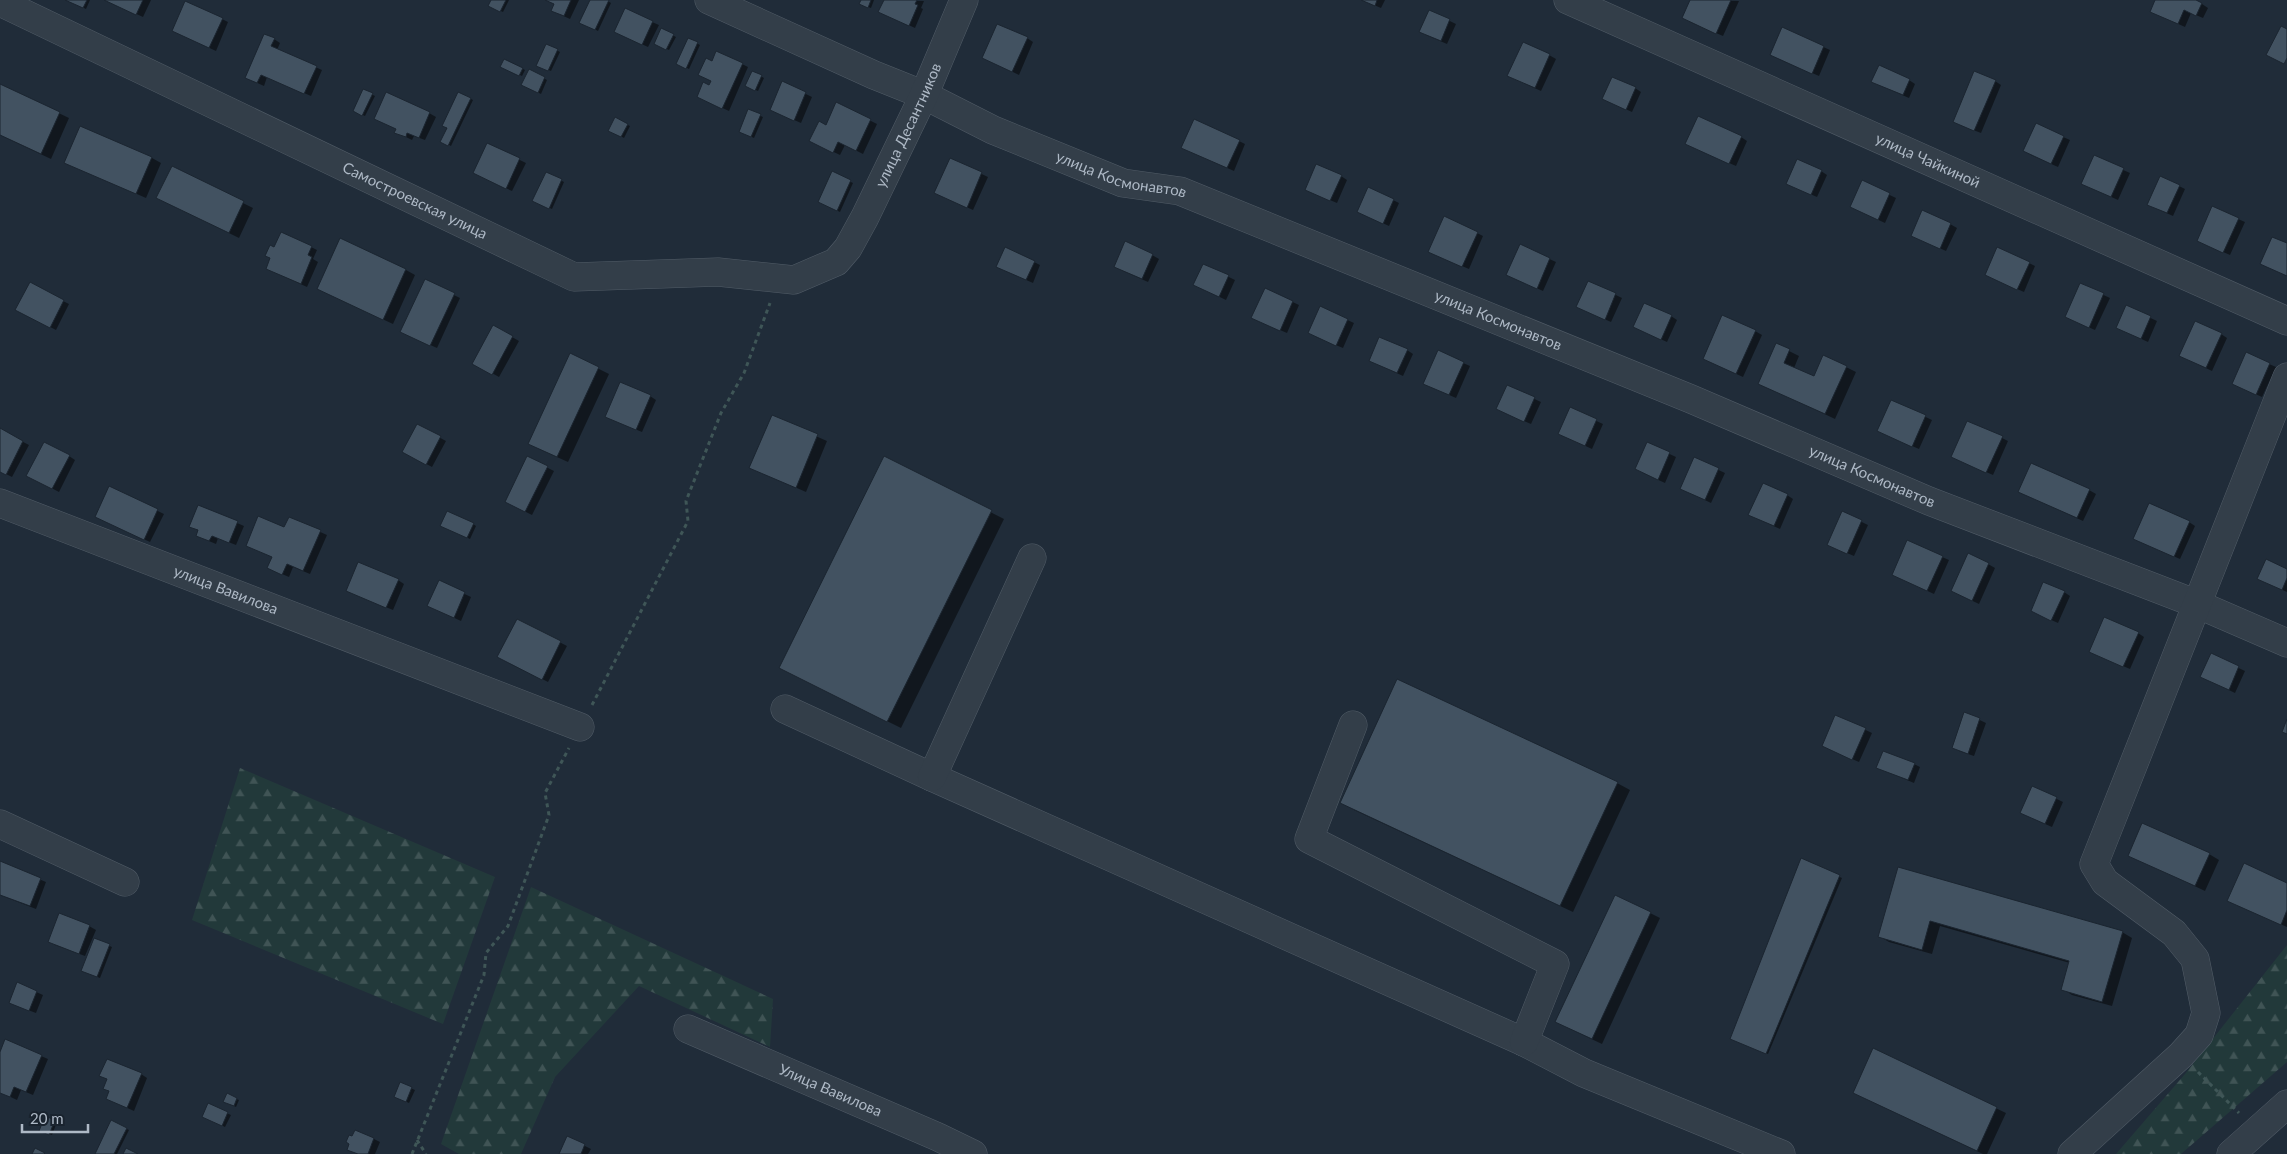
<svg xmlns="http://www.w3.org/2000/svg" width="2287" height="1154" viewBox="0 0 2287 1154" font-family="Lato,sans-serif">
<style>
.forest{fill:url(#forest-firs)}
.shadow{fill:#0007}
.building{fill:#425261;stroke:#1b2530}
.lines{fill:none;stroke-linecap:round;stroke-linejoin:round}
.minor-casing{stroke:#515c67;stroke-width:29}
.path{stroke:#3f5657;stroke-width:3;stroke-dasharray:4 4;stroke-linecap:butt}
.minor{stroke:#333e49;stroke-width:28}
.labels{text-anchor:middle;stroke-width:5;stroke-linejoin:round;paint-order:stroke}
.street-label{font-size:15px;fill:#aeb9c6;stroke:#19232e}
</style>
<defs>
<pattern id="forest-firs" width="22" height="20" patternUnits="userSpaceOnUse" patternTransform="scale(1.25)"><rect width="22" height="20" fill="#22393a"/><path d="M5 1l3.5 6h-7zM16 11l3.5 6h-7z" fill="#405455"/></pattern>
</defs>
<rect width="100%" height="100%" fill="#202c39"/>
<path class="forest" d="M240,768L495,877L443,1024L192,920Z
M531,887L773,999L770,1047L639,986L555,1077L521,1154H459L441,1144Z
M2287,945V1062L2181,1154H2116L2185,1074Z"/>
<path class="shadow" d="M67,0H90L86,9Z
M106,0H151L143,17Z
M492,0H509L503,12L490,6Z
M546,0H579L570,19L559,14L555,4Z
M591,0H606L611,3L598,31L581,22Z
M862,0H874L871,8L863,5Z
M885,0L924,1L921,8L923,9L915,28L885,14Z
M1362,0H1385L1381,8Z
M1692,0L1739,1L1723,36L1690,22Z
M2157,0H2196L2208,8L2203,18L2191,13L2185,27L2158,15Z
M1429,11L1456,24L1447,44L1426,35Z
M222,19L228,22L216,51L173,31Z
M652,22L659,25L648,47L622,35Z
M1783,29L1830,50L1819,76L1778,58Z
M662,30L676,37L669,50L656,44Z
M1027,38L1033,42L1019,75L990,61Z
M274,39L280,43L277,50L322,70L311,96L267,77L264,86L253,81Z
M689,39L700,45L689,69L678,63Z
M547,45L560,52L551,71L538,65Z
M1549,55L1556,59L1541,91L1515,79Z
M505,60L525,70L522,76L502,66Z
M713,63L742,64L748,67L729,111L705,100L712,81Z
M529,71L547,80L541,94L523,85Z
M753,72L764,78L758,91L747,86Z
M1909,80L1915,84L1909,98L1879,85Z
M1995,81L2001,85L1981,133L1960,125Z
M783,83L812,97L801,123L778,113Z
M0,85L69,118L51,159L0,135Z
M1635,88L1641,92L1632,112L1610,102Z
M364,91L375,96L365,116L354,111Z
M459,93L473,100L451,146L442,141Z
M837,104L877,124L863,154L845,145L840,155L817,144Z
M749,111L763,117L754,138L743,133Z
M429,113L436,117L425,140L414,136L412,140L396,132Z
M615,119L630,126L624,138L610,130Z
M1741,137L1747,141L1736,166L1693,147Z
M2063,137L2070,140L2058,167L2031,155Z
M1239,141L1245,144L1234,171L1189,151Z
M487,144L526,163L512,191L480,176Z
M2094,157L2130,173L2118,200L2089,187Z
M152,158L161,163L146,198L66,163Z
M950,159L988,177L973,210L942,196Z
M172,168L253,208L239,238L168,203Z
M1821,171L1827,175L1817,197L1794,187Z
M546,173L564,182L552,209L534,201Z
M832,173L853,183L840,212L819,202Z
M1341,176L1347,180L1337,203L1313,193Z
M1862,182L1896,198L1885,223L1857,210Z
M2179,186L2185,189L2173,216L2155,208Z
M1393,200L1399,203L1389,226L1365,215Z
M2238,219L2245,222L2230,255L2205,244Z
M1950,224L1957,228L1946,251L1919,239Z
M1477,233L1483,236L1469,269L1436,255Z
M1521,246L1556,262L1543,291L1514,278Z
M311,247L317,250L313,259L318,262L307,287L274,272L275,249Z
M1152,255L1159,259L1148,282L1121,270Z
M1034,262L1040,265L1033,283L1004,270Z
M2029,263L2035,266L2024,292L1992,278Z
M1204,265L1235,280L1226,300L1201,288Z
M406,270L415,275L393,324L328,294Z
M425,281L460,298L437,348L408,335Z
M1589,282L1622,298L1611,322L1584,310Z
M2080,284L2110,298L2095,330L2072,320Z
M1265,289L1299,305L1287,333L1259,321Z
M63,301L69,304L56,330L23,313Z
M2127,307L2157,321L2148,342L2124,331Z
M1321,308L1354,323L1343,348L1316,337Z
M1671,316L1677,320L1667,342L1641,330Z
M494,327L519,341L499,377L474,363Z
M1755,331L1762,335L1743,377L1710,362Z
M2221,334L2227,338L2212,371L2187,359Z
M1777,345L1799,356L1794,368L1814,377L1846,367L1856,372L1835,419L1759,383Z
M1407,350L1413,354L1403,376L1377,364Z
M1438,352L1470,366L1456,398L1431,387Z
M571,355L609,374L568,462L539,449Z
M2269,364L2276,367L2262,397L2240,387Z
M1508,387L1541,402L1531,424L1504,412Z
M650,396L656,400L642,432L613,420Z
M1892,401L1932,420L1919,449L1885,434Z
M1570,409L1603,424L1592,449L1566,437Z
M772,417L827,441L806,492L751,468Z
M418,426L446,441L432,467L404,452Z
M0,430L29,445L12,477L0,471Z
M2002,438L2008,441L1993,475L1959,460Z
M1648,444L1676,457L1665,483L1643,473Z
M69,456L75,460L59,492L34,479Z
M528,458L554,471L532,515L512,505Z
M884,458L1004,519L901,728L794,675Z
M1695,459L1725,473L1711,503L1688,492Z
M110,488L164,514L150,542L103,520Z
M2089,490L2096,494L2083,521L2026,495Z
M1787,495L1793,499L1780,529L1756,518Z
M198,506L244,526L236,545L218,538L216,544L204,539L199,531L190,526Z
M1843,513L1868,525L1854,556L1835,548Z
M289,518L327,535L310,574L293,567L289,577L275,571L285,529Z
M2189,522L2195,526L2180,559L2141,542Z
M473,524L476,526L470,539L445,527Z
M1942,557L1949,560L1934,594L1893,575Z
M1988,564L1995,568L1979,604L1958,594Z
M2287,570V592L2265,582Z
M398,580L404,584L393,610L354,594Z
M439,582L471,597L461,621L435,609Z
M2064,592L2070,596L2058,623L2038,614Z
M517,620L567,646L548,682L505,660Z
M2138,633L2144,637L2130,669L2097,655Z
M2211,655L2245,671L2235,693L2208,680Z
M1965,713L1986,723L1974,756L1959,751Z
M1836,716L1872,733L1859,762L1829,749Z
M1914,764L1920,767L1914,783L1878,768Z
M1617,783L1630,790L1573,912L1354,810Z
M2032,787L2063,802L2052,827L2027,816Z
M2209,854L2219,860L2205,891L2129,855Z
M1801,860L1842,878L1768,1054L1735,1040Z
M0,863L46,882L36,909L0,895Z
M1899,868L2122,932L2132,938L2112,1006L2072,995L2063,989L2070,963L1940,926L1932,954L1889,942L1879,936Z
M2287,884V927L2238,906Z
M1616,896L1660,918L1602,1044L1566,1027Z
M89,926L96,930L85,956L55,945Z
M95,940L112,947L100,978L85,972Z
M18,984L43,995L36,1013L17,1006Z
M1874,1050L2006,1113L1987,1154H1983L1864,1098Z
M0,1055L41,1056L48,1059L33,1095L21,1090L17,1100L0,1092Z
M141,1074L147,1078L134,1111L114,1102L110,1092L104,1088L108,1080L101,1076Z
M401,1084L415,1090L409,1103L398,1098Z
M236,1099L239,1100L236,1107L227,1103Z
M208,1105L231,1115L225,1127L206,1118Z
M46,1117L57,1122L52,1135L43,1132Z
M111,1122L129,1130L117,1154H96Z
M567,1137L591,1149L588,1154H560Z
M374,1139L380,1142L375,1154H358Z"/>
<path class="building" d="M65,0H87L83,8Z
M104,0H143L136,15Z
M491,0H506L500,12L488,6Z
M545,0H571L564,16L551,11L554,4Z
M590,0H609L595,30L579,23Z
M861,0H871L868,8L859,4Z
M884,0H917L915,4L918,5L909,26L878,12Z
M1361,0H1377L1375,6Z
M1690,0H1731L1716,34L1682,18Z
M2155,0H2196L2202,3L2196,16L2184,10L2178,24L2150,12Z
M185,1L223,18L209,48L172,31Z
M625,8L653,21L642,45L614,32Z
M1429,10L1450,19L1441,41L1419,32Z
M997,24L1028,37L1012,72L982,58Z
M2281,26L2287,29V58L2284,64L2266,55Z
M1782,27L1824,46L1812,74L1770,55Z
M661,28L674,34L666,50L654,44Z
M264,34L275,38L271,46L317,66L304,94L261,75L257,83L245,78Z
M688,38L698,42L686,69L676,64Z
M1523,42L1550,54L1535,88L1507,76Z
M546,44L558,49L548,71L536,66Z
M716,51L743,63L722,109L697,97L703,82L709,85L711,81L698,75L706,58L712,61Z
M504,59L523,68L519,76L500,67Z
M1879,65L1910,79L1903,95L1871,82Z
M529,69L545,77L538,93L521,85Z
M752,71L762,75L755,91L745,86Z
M1974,71L1996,80L1974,131L1953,122Z
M1612,77L1636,87L1626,110L1602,99Z
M782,81L806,92L794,121L770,110Z
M0,84L60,112L41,154L0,135Z
M363,89L373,93L362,116L353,111Z
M386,92L430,112L419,138L407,133L406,137L394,133L396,129L374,119Z
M458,92L471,98L448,146L440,142L447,128L442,126Z
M836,102L871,119L856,151L838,142L833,153L809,141L819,121L826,125Z
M748,109L761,114L751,137L739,132Z
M1698,116L1742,136L1729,164L1685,144Z
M615,117L628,124L621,137L608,131Z
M1194,119L1240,140L1227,168L1181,148Z
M2036,123L2064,136L2051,164L2023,151Z
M80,126L152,157L136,194L64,163Z
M487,143L520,158L506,189L473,173Z
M2094,155L2124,168L2111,197L2081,184Z
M950,158L982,172L967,208L934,193Z
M1797,159L1822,170L1811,195L1786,184Z
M1316,164L1342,175L1330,201L1305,190Z
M172,166L244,201L229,233L156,198Z
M832,171L851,180L837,211L818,202Z
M546,172L562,179L549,209L532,201Z
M2160,176L2180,185L2167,213L2147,205Z
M1862,180L1890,193L1878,220L1850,207Z
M1368,187L1394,199L1383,224L1357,212Z
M2212,206L2239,218L2223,253L2197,241Z
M1922,210L1951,223L1940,249L1911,236Z
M1444,216L1478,232L1462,267L1428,252Z
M281,232L312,246L308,255L312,257L301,284L266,269L270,258L265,256L270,245L274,247Z
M2272,237L2287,243V276L2260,264Z
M340,238L406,269L383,320L317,289Z
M1125,241L1153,254L1142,279L1114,267Z
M1520,244L1550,258L1537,289L1506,275Z
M1005,247L1035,261L1026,280L996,267Z
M1997,247L2030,262L2017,290L1985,275Z
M1203,264L1229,275L1219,297L1193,285Z
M425,279L455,293L430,346L400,332Z
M1588,281L1616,293L1605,320L1576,307Z
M30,282L64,300L50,328L15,310Z
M2080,283L2104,293L2089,328L2065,317Z
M1265,288L1293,301L1280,331L1251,318Z
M1644,303L1672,315L1661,340L1633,327Z
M2126,305L2151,316L2141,339L2116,328Z
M1320,306L1348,319L1336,346L1308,333Z
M1722,315L1756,330L1736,374L1703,359Z
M2195,321L2222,333L2206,368L2179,356Z
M493,325L513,336L492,375L472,364Z
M1379,337L1408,349L1397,373L1369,361Z
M1776,343L1790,349L1784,363L1814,376L1823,355L1847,366L1825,414L1758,384Z
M1438,350L1464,362L1449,395L1423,384Z
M2246,352L2270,363L2256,395L2232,384Z
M570,353L599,367L557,457L528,444Z
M620,382L651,395L636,430L605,417Z
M1507,385L1535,397L1524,422L1496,409Z
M1891,400L1926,415L1912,447L1877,431Z
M1570,407L1597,419L1585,446L1558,434Z
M772,415L818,434L796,488L749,468Z
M1967,421L2003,436L1986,473L1951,457Z
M417,424L441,436L426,465L402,452Z
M0,428L23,441L6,475L0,472Z
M44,442L70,455L52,489L26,476Z
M1647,442L1670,452L1658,480L1635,469Z
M527,456L548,466L525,512L505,502Z
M884,456L992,510L887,722L779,668Z
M1694,457L1719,468L1705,500L1680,489Z
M2031,463L2090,489L2077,518L2018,492Z
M1763,483L1788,494L1774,526L1748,515Z
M109,486L158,509L144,540L95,517Z
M2149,503L2190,521L2174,557L2133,539Z
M198,505L238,521L229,543L212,536L209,541L196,536L198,530L189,527Z
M447,511L474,523L467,538L440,526Z
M1842,511L1862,520L1847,554L1827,545Z
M258,516L284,527L289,517L321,530L303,571L287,564L282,575L267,568L272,557L246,546Z
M1907,540L1943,556L1927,591L1892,575Z
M1968,553L1989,563L1972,601L1951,591Z
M2266,559L2287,569V578L2282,590L2257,579Z
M358,562L399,579L386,608L346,591Z
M439,580L465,592L454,618L427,606Z
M2043,582L2065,591L2051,621L2031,611Z
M2104,617L2139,632L2123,667L2089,652Z
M517,619L561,641L542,680L497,657Z
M2211,653L2239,666L2229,690L2200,677Z
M1397,679L1618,782L1560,906L1340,803Z
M1964,712L1980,718L1968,754L1952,748Z
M1835,715L1866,728L1852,760L1822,746Z
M2287,719V734L2282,732Z
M1883,751L1915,763L1908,780L1876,768Z
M2032,786L2057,797L2045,824L2020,813Z
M2142,823L2210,853L2195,886L2128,856Z
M1801,858L1840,875L1766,1054L1730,1039Z
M0,861L41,878L30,906L0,895Z
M2244,863L2287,883V910L2281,925L2227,901Z
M1898,867L2123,931L2102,1002L2061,990L2069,961L1930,921L1922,950L1878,937Z
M1615,895L1651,912L1592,1039L1555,1022Z
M59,913L90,925L79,954L48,942Z
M94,938L110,944L97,977L81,971Z
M17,982L37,991L29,1011L9,1003Z
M5,1039L42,1055L26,1092L14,1087L10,1097L0,1093V1052Z
M1873,1048L1997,1107L1977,1151L1853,1093Z
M107,1059L142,1073L127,1108L106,1099L109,1091L103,1089L107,1079L99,1076Z
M400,1082L412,1087L406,1102L394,1097Z
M227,1093L237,1098L234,1106L223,1102Z
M208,1103L228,1112L222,1126L202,1117Z
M45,1116L55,1120L49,1135L39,1131Z
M111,1120L127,1128L114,1154H95Z
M355,1130L374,1138L368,1154H358L347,1150L349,1144L346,1142L349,1135L352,1136Z
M567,1136L585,1144L581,1154H559Z
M35,1148L45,1153L44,1154H32Z
M126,1148L138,1154H123Z"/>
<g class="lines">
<defs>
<g id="minor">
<path id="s1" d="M709,0L874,75L924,95L993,130L1123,183L1180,191L1691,399L1929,501L2197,604L2287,643"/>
<path id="s2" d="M1568,0L2287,321"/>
<path id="s3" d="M0,2L574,277L718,272L794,280L836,262L848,248L865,217L924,95L964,0"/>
<path id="s4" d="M0,503L580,727"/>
<path d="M785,709L932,777L1524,1042L1584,1073L1781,1154"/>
<path d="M1353,725L1309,839L1555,964L1524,1042"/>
<path d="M932,777L1032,558"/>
<path d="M0,824L125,882"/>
<path id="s5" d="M688,1029L938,1137L973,1154"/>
<path d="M2072,1154L2181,1055L2199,1035L2206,1013L2195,959L2174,933L2105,882L2094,864L2287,377"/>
<path d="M2231,1154L2287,1104"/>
</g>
</defs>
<use href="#minor" class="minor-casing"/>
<path class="path" d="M592,705L688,521L686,501L721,413L744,373L770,303
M2198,1072L2239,1113
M417,1140L426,1154
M412,1154L484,975L486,953L508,926L549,815L545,793L569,748"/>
<use href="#minor" class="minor"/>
</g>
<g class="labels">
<g class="street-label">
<text dy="5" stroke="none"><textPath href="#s3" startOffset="1058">улица Десантников</textPath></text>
<text dy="5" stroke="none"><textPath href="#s2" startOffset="394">улица Чайкиной</textPath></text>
<text dy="5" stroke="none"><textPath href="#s1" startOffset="449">улица Космонавтов</textPath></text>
<text dy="5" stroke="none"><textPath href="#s3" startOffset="460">Самостроевская улица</textPath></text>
<text dy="5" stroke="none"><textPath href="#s1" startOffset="854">улица Космонавтов</textPath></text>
<text dy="5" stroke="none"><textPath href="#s1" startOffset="1259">улица Космонавтов</textPath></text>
<text dy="5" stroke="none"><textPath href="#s4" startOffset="242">улица Вавилова</textPath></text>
<text dy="5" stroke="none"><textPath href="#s5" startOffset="155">Улица Вавилова</textPath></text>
</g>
</g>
<path d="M22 1124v8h66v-8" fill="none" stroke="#aeb9c6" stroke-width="2.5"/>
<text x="30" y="1124" font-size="15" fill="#aeb9c6" stroke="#19232e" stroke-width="4" paint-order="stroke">20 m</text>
</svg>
